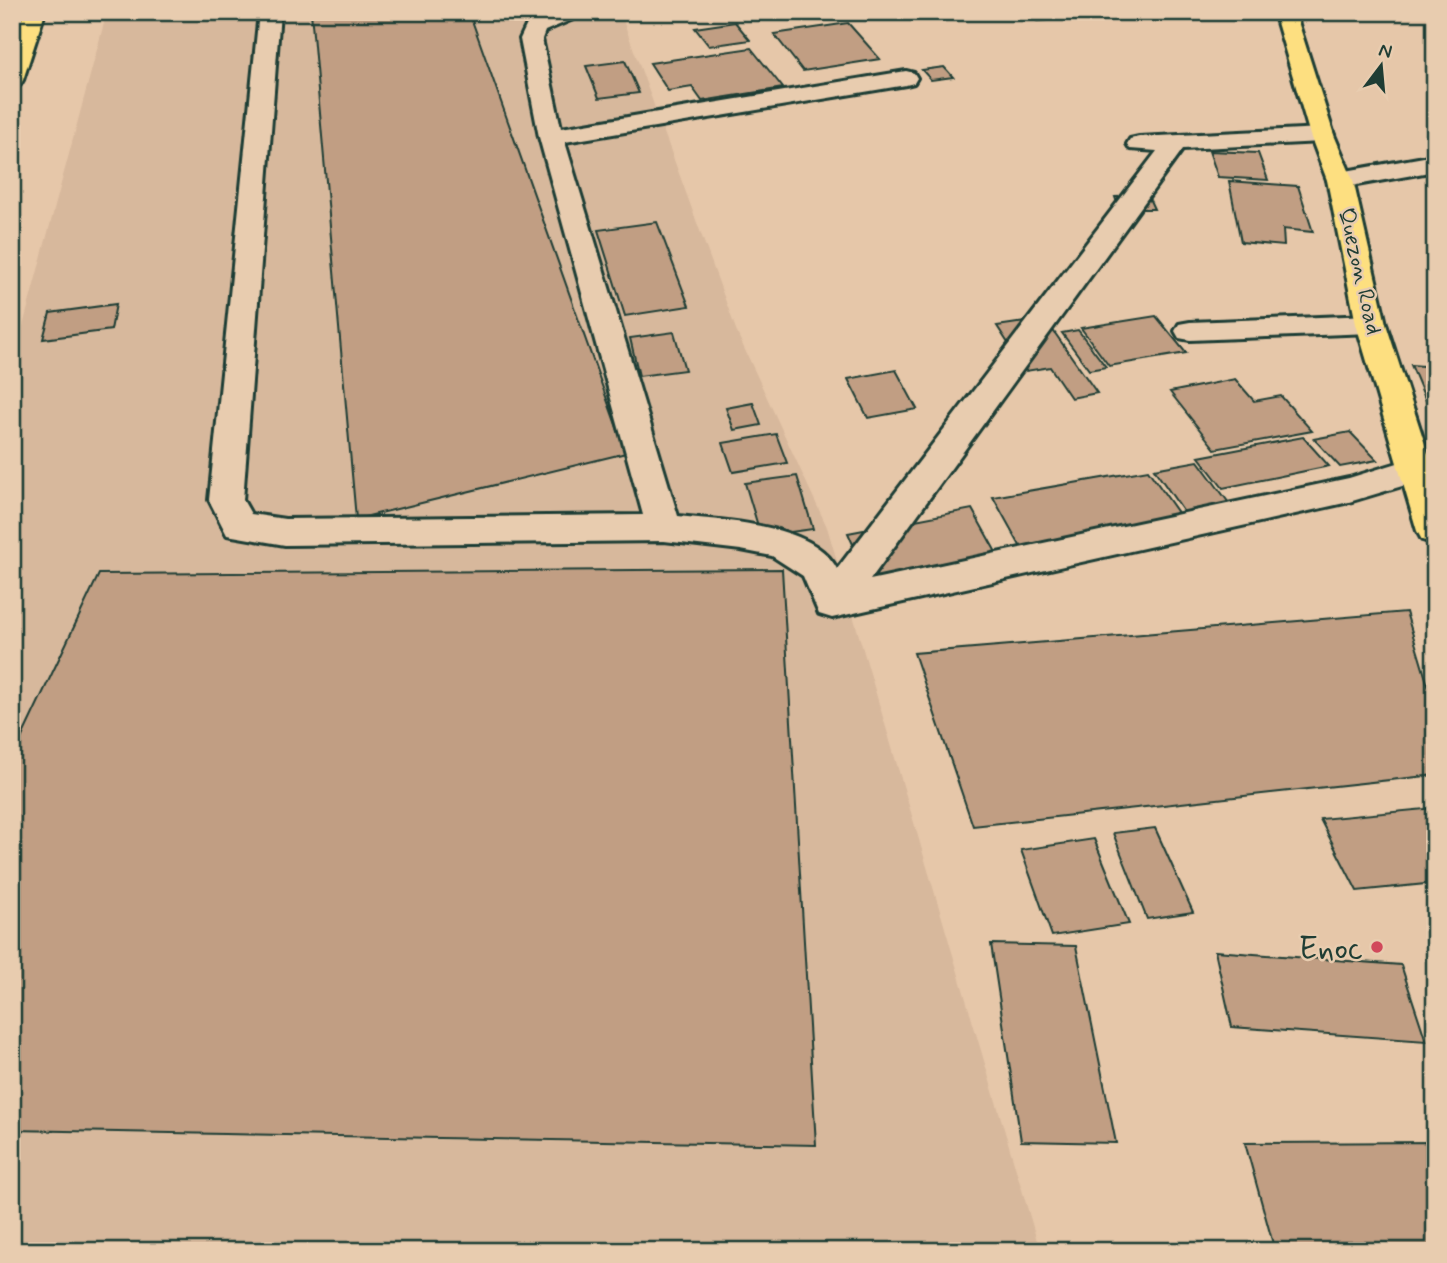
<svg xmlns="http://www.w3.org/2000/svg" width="1447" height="1263" viewBox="0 0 1447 1263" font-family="Mynerve,sans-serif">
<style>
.built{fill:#d7b89c}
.building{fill:#c19e83;stroke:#1f3d34;stroke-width:2}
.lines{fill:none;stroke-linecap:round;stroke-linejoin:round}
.minor-casing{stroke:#1f3d34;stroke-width:6}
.major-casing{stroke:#1f3d34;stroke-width:6}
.highway-casing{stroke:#1f3d34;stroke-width:6}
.minor{fill:#e8ccaf;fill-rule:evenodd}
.major{fill:#fddf80;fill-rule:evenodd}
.highway{fill:#fddf80;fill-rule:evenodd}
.poi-dot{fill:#d1495b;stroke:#e8ccaf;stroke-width:2.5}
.labels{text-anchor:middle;stroke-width:5;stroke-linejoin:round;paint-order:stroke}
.far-street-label{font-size:23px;fill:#1f3d34;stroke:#e8ccaf}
.near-poi-label{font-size:33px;fill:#1f3d34;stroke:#e8ccaf;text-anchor:end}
</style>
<rect width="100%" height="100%" fill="#e6c7a9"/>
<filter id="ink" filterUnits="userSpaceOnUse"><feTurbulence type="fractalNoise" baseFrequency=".0143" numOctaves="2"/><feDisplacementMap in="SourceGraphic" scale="14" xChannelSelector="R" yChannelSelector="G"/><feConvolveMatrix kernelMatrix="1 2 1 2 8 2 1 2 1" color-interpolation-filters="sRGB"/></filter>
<g filter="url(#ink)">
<path class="built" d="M107,12H620L738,335L827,527L1040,1251H12V367Z"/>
<path class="building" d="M311,12H469L626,453L356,519Z
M1029,12H1091L1095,16L1037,21Z
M735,22L750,40L709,46L695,28Z
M848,23L880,59L803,71L774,34Z
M751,48L783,88L702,101L692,87L668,91L650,63Z
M625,61L639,93L599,98L586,66Z
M944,67L953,77L931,80L922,70Z
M1209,151L1258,153L1268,180L1218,177Z
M1229,181L1298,186L1313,232L1283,229L1284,246L1241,242Z
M1148,196L1154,209H1119L1115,197Z
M657,222L689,306L625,316L598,230Z
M116,304L111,330L43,339L50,313Z
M1156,316L1186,353L1109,366L1081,328Z
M1045,319L1097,393L1071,398L1050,367L1026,371L997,326Z
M1078,330L1106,367L1089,370L1062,333Z
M674,332L685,370L639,376L630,338Z
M1411,365L1435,367V422Z
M896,370L917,409L868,418L848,379Z
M1235,379L1254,401L1281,396L1312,431L1215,449L1170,392Z
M753,403L761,425L734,430L726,408Z
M1350,432L1377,460L1340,467L1314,439Z
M776,434L787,463L733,472L723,443Z
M1303,437L1329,466L1223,488L1199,457Z
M1198,461L1229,503L1236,512L1190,521L1154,469Z
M1148,470L1186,524L1024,553L993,497Z
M797,476L813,529L761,536L745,483Z
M972,509L1002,563L873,590L848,533Z
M782,569L816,1145L12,1130V758L99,574Z
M1406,612L1435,709V775L973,826L914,653Z
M1435,808V883L1357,891L1320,819Z
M1155,828L1193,912L1147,919L1113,833Z
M1094,839L1129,924L1052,936L1021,850Z
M991,944L1076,946L1116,1143L1021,1141Z
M1215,951L1401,965L1426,1041L1232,1027Z
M1435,1142V1251H1275L1245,1143Z"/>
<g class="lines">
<defs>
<path id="minor" d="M259,12H280L243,500L251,514L285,519L643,515L539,137L520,39L528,22L554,12H583L580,16L545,31L542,39L561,128L906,71L914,73L917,78L914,83L906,85L565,142L678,516C723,521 814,523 837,569L1157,151L1130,149L1127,144L1130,139L1139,137L1322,128L1331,130L1334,135L1331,140L1322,142L1183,149L870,580L1349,478L1417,457L1429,460L1434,469L1429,478L1349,502L832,618L819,614L803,576L772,556L741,550L664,541L285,545L227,535L209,500Z
M1435,155V171L1340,188L1331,185L1327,180L1331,175L1340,172Z
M1371,315L1382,317L1386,324L1382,331L1371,333L1190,340L1179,338L1175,331L1179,324L1190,322Z"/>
<path id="major" d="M1274,12H1295L1334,135L1353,180L1386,324L1435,475V544L1422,540L1417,531L1356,324L1327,180L1310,135Z"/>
<path id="highway" d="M24,12H45L23,80L20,85L12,87V47Z"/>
</defs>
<use href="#minor" class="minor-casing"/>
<use href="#major" class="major-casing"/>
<use href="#highway" class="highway-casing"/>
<use href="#minor" class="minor"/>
<use href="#major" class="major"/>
<use href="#highway" class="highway"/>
</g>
</g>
<circle class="poi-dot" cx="1377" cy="947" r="7"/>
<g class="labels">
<g class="far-street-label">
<text transform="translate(1361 271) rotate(77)" y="8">Quezon Road</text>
</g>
<g class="near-poi-label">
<text x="1363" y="959">Enoc</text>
</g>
</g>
<rect width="1447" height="1263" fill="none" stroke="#e8ccaf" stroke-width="42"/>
<rect x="21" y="21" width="1405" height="1221" fill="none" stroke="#1f3d34" stroke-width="2.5" filter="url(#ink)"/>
<g transform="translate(1381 66) rotate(16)" stroke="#e8ccaf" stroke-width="5" paint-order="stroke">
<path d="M0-5L12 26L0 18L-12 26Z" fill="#1f3d34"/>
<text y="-10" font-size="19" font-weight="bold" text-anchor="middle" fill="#1f3d34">N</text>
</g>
</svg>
